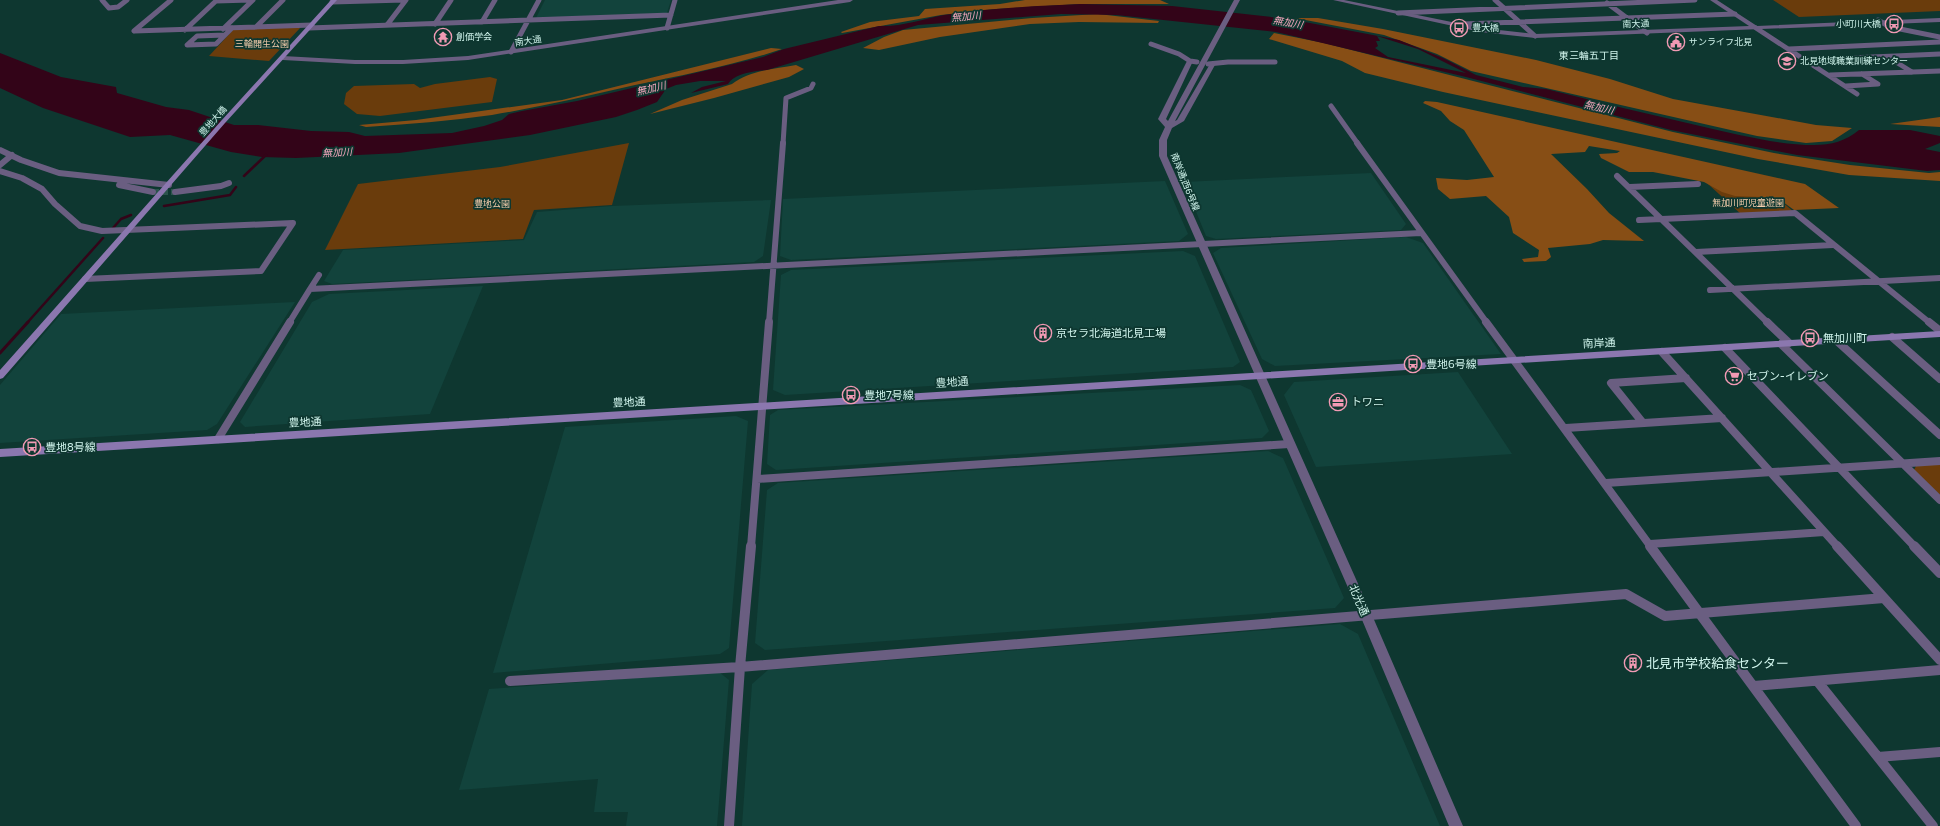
<svg xmlns="http://www.w3.org/2000/svg" width="1940" height="826" viewBox="0 0 1940 826" font-family="Commissioner,'Noto Sans JP',sans-serif">
<style>
.built{fill:#12433c}
.green{fill:#6a3c0c}
.forest{fill:#874e15}
.water{fill:#330418;fill-rule:evenodd}
.lines{fill:none;stroke-linecap:round;stroke-linejoin:round}
.stream-far1{stroke:#330418;stroke-width:2.5}
.stream{stroke:#330418;stroke-width:3}
.minor-tunnel{stroke:#2b534c;stroke-width:6;stroke-dasharray:6 3;stroke-linecap:butt}
.minor-far3{stroke:#6a5e81;stroke-width:5}
.minor-far2{stroke:#6a5e81;stroke-width:6}
.minor-far1{stroke:#6a5e81;stroke-width:8}
.minor{stroke:#6a5e81;stroke-width:10}
.tertiary{fill:#6a5e81;fill-rule:evenodd}
.secondary{fill:#8b77af;fill-rule:evenodd}
.labels{text-anchor:middle;stroke-width:3.5;stroke-linejoin:round;paint-order:stroke}
.far-street-label{font-size:9px;fill:#d0f4ec;stroke:#0e3730}
.far-poi-label{font-size:9px;fill:#d0f4ec;stroke:#0e3730;text-anchor:start}
.far-park-label{font-size:9px;fill:#f6cead;stroke:#0e3730}
.far-water-label{font-size:10px;font-style:italic;fill:#f3a6bc;stroke:#0e3730}
.far-neighbourhood-label{font-size:10px;fill:#d0f4ec;stroke:#0e3730}
.poi-label{font-size:11px;fill:#d0f4ec;stroke:#0e3730;text-anchor:start}
.street-label{font-size:11px;fill:#d0f4ec;stroke:#0e3730}
.near-poi-label{font-size:13px;fill:#d0f4ec;stroke:#0e3730;text-anchor:start}
</style>
<rect width="100%" height="100%" fill="#0e3730"/>
<path class="built" d="M545,0H671L667,13L536,18Z
M1371,173L1406,224L1401,230L1216,239L1206,236L1184,182Z
M1165,181L1188,234L1179,241L791,260L780,256L783,199Z
M771,200L763,256L754,262L332,284L324,281L343,250L524,240L537,212L612,206Z
M1406,237L1423,243L1501,354L1275,366L1262,359L1213,253L1221,248Z
M1183,251L1195,256L1240,362L1233,367L785,395L773,390L781,275L791,270Z
M483,286L430,414L245,427L240,422L312,302L329,294Z
M295,302L217,424L207,430L0,443V385L61,314Z
M1458,372L1512,454L1316,467L1284,395L1294,382Z
M1240,385L1251,390L1269,431L1262,438L776,470L767,464L770,415L778,410Z
M736,416L748,421L729,648L720,654L493,673L565,427Z
M1268,451L1283,458L1344,598L1335,608L765,650L755,643L767,490L778,483Z
M1340,624L1358,634L1440,826H742L752,684L768,670Z
M719,672L729,680L717,826H626L628,812H594L598,779L459,790L489,689Z"/>
<path class="green" d="M1773,0H1940V11L1799,17Z
M301,27L269,61L209,56L234,29Z
M490,77L497,79L492,102L380,116L357,114L344,104L346,93L354,86L414,84L420,88L435,84Z
M629,143L612,205L534,210L523,239L325,250L358,184L500,167Z
M1708,184L1773,194L1795,213L1742,215Z
M1940,464V495L1914,470L1916,466Z"/>
<path class="forest" d="M1025,0H1160L1169,4H1080L995,9L941,15L842,33L841,32L870,22L919,16L925,9L1000,4Z
M1098,14L1159,21L1158,23L1079,22L1030,24L940,37L879,50L863,48L884,37L903,30L1032,18Z
M1295,18H1318L1383,29L1536,60L1610,79L1673,99L1816,125L1852,128L1832,141L1806,143L1757,136L1471,71L1437,54L1384,35Z
M1274,33L1324,43L1673,132L1774,153L1850,165L1929,173L1940,172V181L1849,175L1758,159L1443,92L1365,73L1342,61L1269,39Z
M771,48L782,49C735,65 684,75 635,85C587,96 540,107 492,115C450,121 408,124 366,127L359,125L416,120L562,100Z
M796,65L804,69L789,77L714,98L650,114L682,100L732,84C750,70 774,69 796,65Z
M1425,101L1437,102L1805,184L1839,208L1794,210L1783,202H1767L1761,197L1735,196L1722,192L1704,182L1653,172H1629L1601,158L1599,154L1617,153L1620,151L1589,146L1585,152L1551,154L1587,189L1609,213L1644,241L1603,240L1590,244L1548,248L1551,257L1546,261L1524,262L1522,259L1538,257L1539,250L1513,233L1509,217L1486,196L1450,199L1438,189L1436,178L1467,180L1494,177L1464,130L1450,121L1441,111L1423,103Z
M1940,117V127L1890,124Z"/>
<path class="water" d="M1081,4L1172,6L1289,19L1399,40L1443,58L1476,75L1523,87L1546,89C1597,102 1649,114 1700,126C1736,134 1777,145 1814,145C1831,145 1846,141 1859,130H1910L1940,136V143L1925,149L1940,152V170L1927,171L1797,155L1671,130L1466,77L1276,32L1116,15L1061,14L918,25L767,70C755,71 735,73 728,84L691,93L702,87L726,81H700L676,85L666,89L657,102L637,110L616,117L530,135L399,153L296,158L262,157L231,152L170,135L130,137L43,108L0,88V53L61,77L116,87L117,93L166,107L189,110L234,125H258L311,131L349,132L365,136L452,133L484,126L502,120L509,114L522,111L577,101L763,57L784,49L879,26C901,27 923,19 944,15C989,8 1036,6 1081,4ZM1377,36L1418,49L1466,73L1388,57L1375,48L1378,46L1376,41H1380Z"/>
<g class="lines">
<path class="stream-far1" d="M244,176L266,155
M164,206L230,195L236,187
M113,228L121,219L131,215
M27,323L103,238"/>
<path class="stream" d="M0,353L28,322"/>
<path class="minor-tunnel" d="M153,192H175"/>
<path class="minor-far3" d="M102,0L109,8L118,7L127,0
M1495,0L1535,36
M216,1L250,0
M332,2L404,0
M1607,3L1647,33
M1398,13L1695,0
M1878,20L1890,27L1940,37
M482,22L495,0
M435,24L451,0
M1462,24L1735,14
M387,25L406,0
M256,27L283,0
M309,28L671,15
M667,28L675,0
M1756,28L1857,94
M223,29L253,0
M185,30L217,0
M134,31L312,25
M134,31L171,0
M225,35L216,44L187,45L197,36Z
M225,35L232,28
M1151,44L1179,54L1190,61L1197,62
M1789,49L1940,42
M511,52L539,0
M1888,57L1912,72
M1805,60L1940,54
M1208,64L1228,62H1275
M1830,75L1940,71
M1846,86L1878,84L1862,74
M1331,106L1358,144
M783,144L786,98L811,88L813,84"/>
<path class="minor-far2" d="M1357,143L1487,323
M0,150L21,160L59,173L169,185
M0,165L12,155
M0,171L22,178L42,189L55,204L80,226L102,231L293,223L261,271L85,279
M1617,176L1768,323
M119,185L153,192
M1630,187L1698,184
M175,192L221,186L229,183
M1639,220L1795,213L1930,323
M1696,252L1833,245
M310,289L319,275
M1710,290L1940,278
M289,323L310,289L1421,233
M769,323L783,143"/>
<path class="minor-far1" d="M1486,322L1651,547
M1767,322L1789,343
M1929,322L1940,331
M1892,337L1940,379
M1837,341L1940,435
M1781,344L1940,500
M1725,348L1915,547
M1662,352L1838,547
M1643,423L1611,383L1686,378
M1566,428L1722,418
M218,439L290,322
M757,479L1289,444
M1606,483L1940,461
M1650,544L1824,532
M751,547L769,322"/>
<path class="minor" d="M1650,546L1856,826
M1837,546L1940,660
M1914,546L1940,573
M510,681L740,667L1626,594L1665,616L1884,598
M1818,682L1933,826
M1754,686L1940,670
M1878,757L1940,752
M729,826L740,667L751,546"/>
<path class="tertiary" d="M838,0H853L850,2L468,60L403,64H355L283,60L280,58L283,56L355,60H403L468,56Z
M1234,0H1240L1175,121L1177,120L1210,64L1215,65L1184,121L1172,128L1167,140V156L1372,615L1463,826H1449L1360,615L1159,156V140L1165,127L1158,119L1187,61L1192,60L1193,61L1166,119L1168,121Z
M1333,0H1344L1481,28L1535,34L1749,26L1710,0H1717L1757,26L1940,18V22L1535,38L1481,32Z"/>
<path class="secondary" d="M331,0H337L225,123L3,378L0,379V370L221,121Z
M1940,331V337L0,457V449Z"/>
</g>
<defs>
<symbol id="bus-ring" viewBox="-11 -11 22 22"><circle r="9.5" fill="#0e3730" stroke="#f19ab4" stroke-width="1.5"/><path d="M-5-6H5V4H4V6H2V4H-2V6H-4V4H-5ZM-3.5-4V0h7V-4ZM-3.5 1.2v1.5H-2V1.2ZM2 1.2v1.5H3.5V1.2Z" fill="#f19ab4"/></symbol>
<symbol id="temple-ring" viewBox="-11 -11 22 22"><circle r="9.5" fill="#0e3730" stroke="#f19ab4" stroke-width="1.5"/><path d="M0-6L5-2H3V0L6.5 2.5H4V6H1.5V3h-3V6H-4V2.5H-6.5L-3 0V-2H-5Z" fill="#f19ab4"/></symbol>
<symbol id="civic-ring" viewBox="-11 -11 22 22"><circle r="9.5" fill="#0e3730" stroke="#f19ab4" stroke-width="1.5"/><path d="M-.6-6.5H3V-4.5H.6V-3L4-1V1h2V6H-6V1h2V-1L-.6-3ZM-1.2 2.5V6h2.4V2.5Z" fill="#f19ab4"/></symbol>
<symbol id="university-ring" viewBox="-11 -11 22 22"><circle r="9.5" fill="#0e3730" stroke="#f19ab4" stroke-width="1.5"/><path d="M0-5L7-2L0 1L-7-2ZM-4 1L0 2.5L4 1V4Q0 6-4 4Z" fill="#f19ab4"/></symbol>
<symbol id="building-ring" viewBox="-11 -11 22 22"><circle r="9.5" fill="#0e3730" stroke="#f19ab4" stroke-width="1.5"/><path d="M-4-6H4V6H1V3H-1V6H-4ZM-2.5-4.3h1.7v1.8h-1.7ZM.8-4.3h1.7v1.8H.8ZM-2.5-1h1.7V.8h-1.7ZM.8-1h1.7V.8H.8Z" fill="#f19ab4"/></symbol>
<symbol id="supermarket-ring" viewBox="-11 -11 22 22"><circle r="9.5" fill="#0e3730" stroke="#f19ab4" stroke-width="1.5"/><path d="M-6-5.5h2.5l.6 2H6L4.5 2H-2.5L-4.4-4H-6ZM-1.5 3.2a1.3 1.3 0 1 0 .1 0ZM3 3.2a1.3 1.3 0 1 0 .1 0Z" fill="#f19ab4"/></symbol>
<symbol id="office-ring" viewBox="-11 -11 22 22"><circle r="9.5" fill="#0e3730" stroke="#f19ab4" stroke-width="1.5"/><path d="M-6-3h4V-5.5h4V-3h4V5H-6ZM-1-4.5V-3h2v-1.5ZM-6 0V1H6V0Z" fill="#f19ab4"/></symbol>
</defs>
<g fill-rule="evenodd">
<use href="#bus-ring" x="1884" y="14" width="20" height="20"/>
<use href="#bus-ring" x="1449" y="18" width="20" height="20"/>
<use href="#temple-ring" x="433" y="27" width="20" height="20"/>
<use href="#civic-ring" x="1666" y="32" width="20" height="20"/>
<use href="#university-ring" x="1777" y="51" width="20" height="20"/>
<use href="#building-ring" x="1033" y="323" width="20" height="20"/>
<use href="#bus-ring" x="1800" y="328" width="20" height="20"/>
<use href="#bus-ring" x="1403" y="354" width="20" height="20"/>
<use href="#supermarket-ring" x="1724" y="366" width="20" height="20"/>
<use href="#bus-ring" x="841" y="385" width="20" height="20"/>
<use href="#office-ring" x="1328" y="392" width="20" height="20"/>
<use href="#bus-ring" x="22" y="437" width="20" height="20"/>
<use href="#building-ring" x="1623" y="653" width="20" height="20"/>
</g>
<g class="labels">
<g class="far-street-label">
<text transform="translate(1636 24) rotate(-2)" y="3">南大通</text>
<text transform="translate(528 41) rotate(-9)" y="3">南大通</text>
<text transform="translate(213 121) rotate(-48)" y="3">豊地大橋</text>
<text transform="translate(1185 182) rotate(68)" y="3">南岸通;西6号線</text>
</g>
<g class="far-poi-label">
<text x="1881" y="27" text-anchor="end">小町川大橋</text>
<text x="1472" y="31">豊大橋</text>
<text x="456" y="40">創価学会</text>
<text x="1689" y="45">サンライフ北見</text>
<text x="1800" y="64">北見地域職業訓練センター</text>
</g>
<g class="far-park-label">
<text x="262" y="47">三輪開生公園</text>
<text x="1748" y="206">無加川町児童遊園</text>
<text x="492" y="207">豊地公園</text>
</g>
<g class="far-water-label">
<text transform="translate(966 16) rotate(-5)" y="4">無加川</text>
<text transform="translate(1288 22) rotate(10)" y="4">無加川</text>
<text transform="translate(651 88) rotate(-13)" y="4">無加川</text>
<text transform="translate(1599 107) rotate(13)" y="4">無加川</text>
<text transform="translate(337 152) rotate(-3)" y="4">無加川</text>
</g>
<g class="far-neighbourhood-label">
<text x="1589" y="59">東三輪五丁目</text>
</g>
<g class="poi-label">
<text x="1056" y="337">京セラ北海道北見工場</text>
<text x="1823" y="342">無加川町</text>
<text x="1426" y="368">豊地6号線</text>
<text x="1747" y="380">セブン-イレブン</text>
<text x="864" y="399">豊地7号線</text>
<text x="1351" y="406">トワニ</text>
<text x="45" y="451">豊地8号線</text>
</g>
<g class="street-label">
<text transform="translate(1599 343) rotate(-3)" y="4">南岸通</text>
<text transform="translate(952 382) rotate(-4)" y="4">豊地通</text>
<text transform="translate(629 402) rotate(-3)" y="4">豊地通</text>
<text transform="translate(305 422) rotate(-3)" y="4">豊地通</text>
<text transform="translate(1359 600) rotate(66)" y="4">北光通</text>
</g>
<g class="near-poi-label">
<text x="1646" y="668">北見市学校給食センター</text>
</g>
</g>
</svg>
